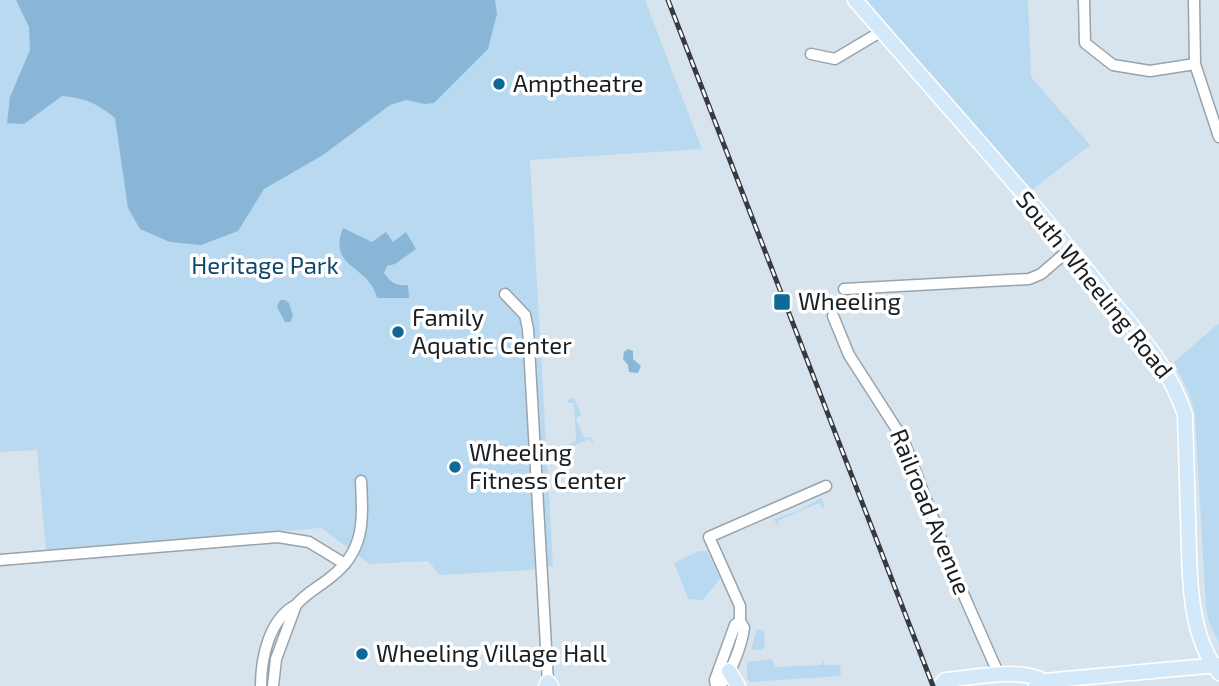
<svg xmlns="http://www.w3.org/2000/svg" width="1219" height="686" viewBox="0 0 1219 686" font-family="'Exo 2',sans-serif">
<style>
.green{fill:#b9d9f0}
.water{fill:#89b6d6}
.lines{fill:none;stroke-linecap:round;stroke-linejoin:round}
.minor-casing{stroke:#97a3ad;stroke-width:13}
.major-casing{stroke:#fff;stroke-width:17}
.minor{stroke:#fff;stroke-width:10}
.major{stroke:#d3e9fa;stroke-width:14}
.rail-casing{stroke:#353b40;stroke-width:5}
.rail{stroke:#fff;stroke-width:2.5;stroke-dasharray:8;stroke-linecap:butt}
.poi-dot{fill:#0e6898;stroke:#fff;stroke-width:2.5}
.labels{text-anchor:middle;stroke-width:7;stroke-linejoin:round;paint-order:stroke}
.poi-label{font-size:24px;fill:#191e22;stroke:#fff;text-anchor:start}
.park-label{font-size:24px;fill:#114869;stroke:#fff}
.street-label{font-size:24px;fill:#191e22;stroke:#fff}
</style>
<rect width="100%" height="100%" fill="#d7e4ee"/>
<path class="green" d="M0,0H645L702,149L530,160L553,566L530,570L440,575L428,561L370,564L321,528L46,550L37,450L0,452Z
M864,0H1028L1031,77L1090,145L1032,190L981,137Z
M1219,323V643L1209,622L1206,608L1195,415L1190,396L1174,362Z
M572,397L575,400L581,414L576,419L584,438L591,437L594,444L589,439L571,447L572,454H570L569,444L576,441L574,403H568L567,401Z
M821,498L825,507L823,508L819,503L778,521V527L774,519L798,511Z
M699,551H707L720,579L703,600L687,599L688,598L674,563Z
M757,629L764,632L765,647L761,650H751Z
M772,659L775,667L822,665L823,659L824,665H840L841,676L750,682L747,678V662Z"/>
<path class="water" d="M16,0H495L497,14L488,49L434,103L425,104L406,100L390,105L323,155L264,189L238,231L201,245L170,242L140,229L128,208L115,118C96,103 86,98 62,96L24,124L7,123L10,97L30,50L29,27Z
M343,228L372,242L386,232L393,242L406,232L416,249L395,264L387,266L384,273C391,283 396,286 408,285L409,298H377C370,265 327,269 343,228Z
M280,300H285L289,303L293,316L290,322H285L277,307Z
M628,349L633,351V359L641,366L638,373L629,372L628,365L623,359L624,352Z"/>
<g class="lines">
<defs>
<path id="minor" d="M1084,0L1085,43L1113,65L1150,71L1195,64
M1194,0L1195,64L1219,137
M811,54L835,59L882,31
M844,289L1029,279L1041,274L1070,249
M505,294L525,315L528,329L548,682
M833,316L849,355L903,439L954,573L999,675
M0,560L278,537L309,542L345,564
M296,605C306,593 319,587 331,577C365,551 363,521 361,481
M261,686C261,658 269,619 296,605L276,659L273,686
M716,686L715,680L735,625L740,621
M719,686C731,676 742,643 744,628L740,621V606L709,537L826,486"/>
<path id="major" d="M855,0C936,94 1020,186 1097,283C1131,326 1168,362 1185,415C1186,449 1187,483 1188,517C1190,567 1186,632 1219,673
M729,671L738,686
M546,686L548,682L551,686
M940,686L945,680C973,678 1020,667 1044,681
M1036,686L1044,681L1219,665"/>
</defs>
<use href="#minor" class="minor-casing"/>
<use href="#major" class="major-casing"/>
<use href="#minor" class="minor"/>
<use href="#major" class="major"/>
<defs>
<path id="rail" d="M668,0L933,686"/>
</defs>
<use href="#rail" class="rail-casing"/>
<use href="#rail" class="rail"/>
</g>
<g class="poi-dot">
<circle cx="499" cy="84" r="7"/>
<rect x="773" y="293" width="18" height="18" rx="3.5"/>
<circle cx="398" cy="332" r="7"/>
<circle cx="455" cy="467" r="7"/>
<circle cx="362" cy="654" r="7"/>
</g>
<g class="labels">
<g class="poi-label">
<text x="513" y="92">Amptheatre</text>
<text x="798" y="310">Wheeling</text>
<text x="412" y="326">Family<tspan x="412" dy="28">Aquatic Center</tspan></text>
<text x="469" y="461">Wheeling<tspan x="469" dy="28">Fitness Center</tspan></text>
<text x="376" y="662">Wheeling Village Hall</text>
</g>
<g class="park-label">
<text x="265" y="274">Heritage Park</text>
</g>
<g class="street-label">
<text transform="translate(1094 285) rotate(51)" y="8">South Wheeling Road</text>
<text transform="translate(930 512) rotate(68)" y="8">Railroad Avenue</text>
</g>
</g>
</svg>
